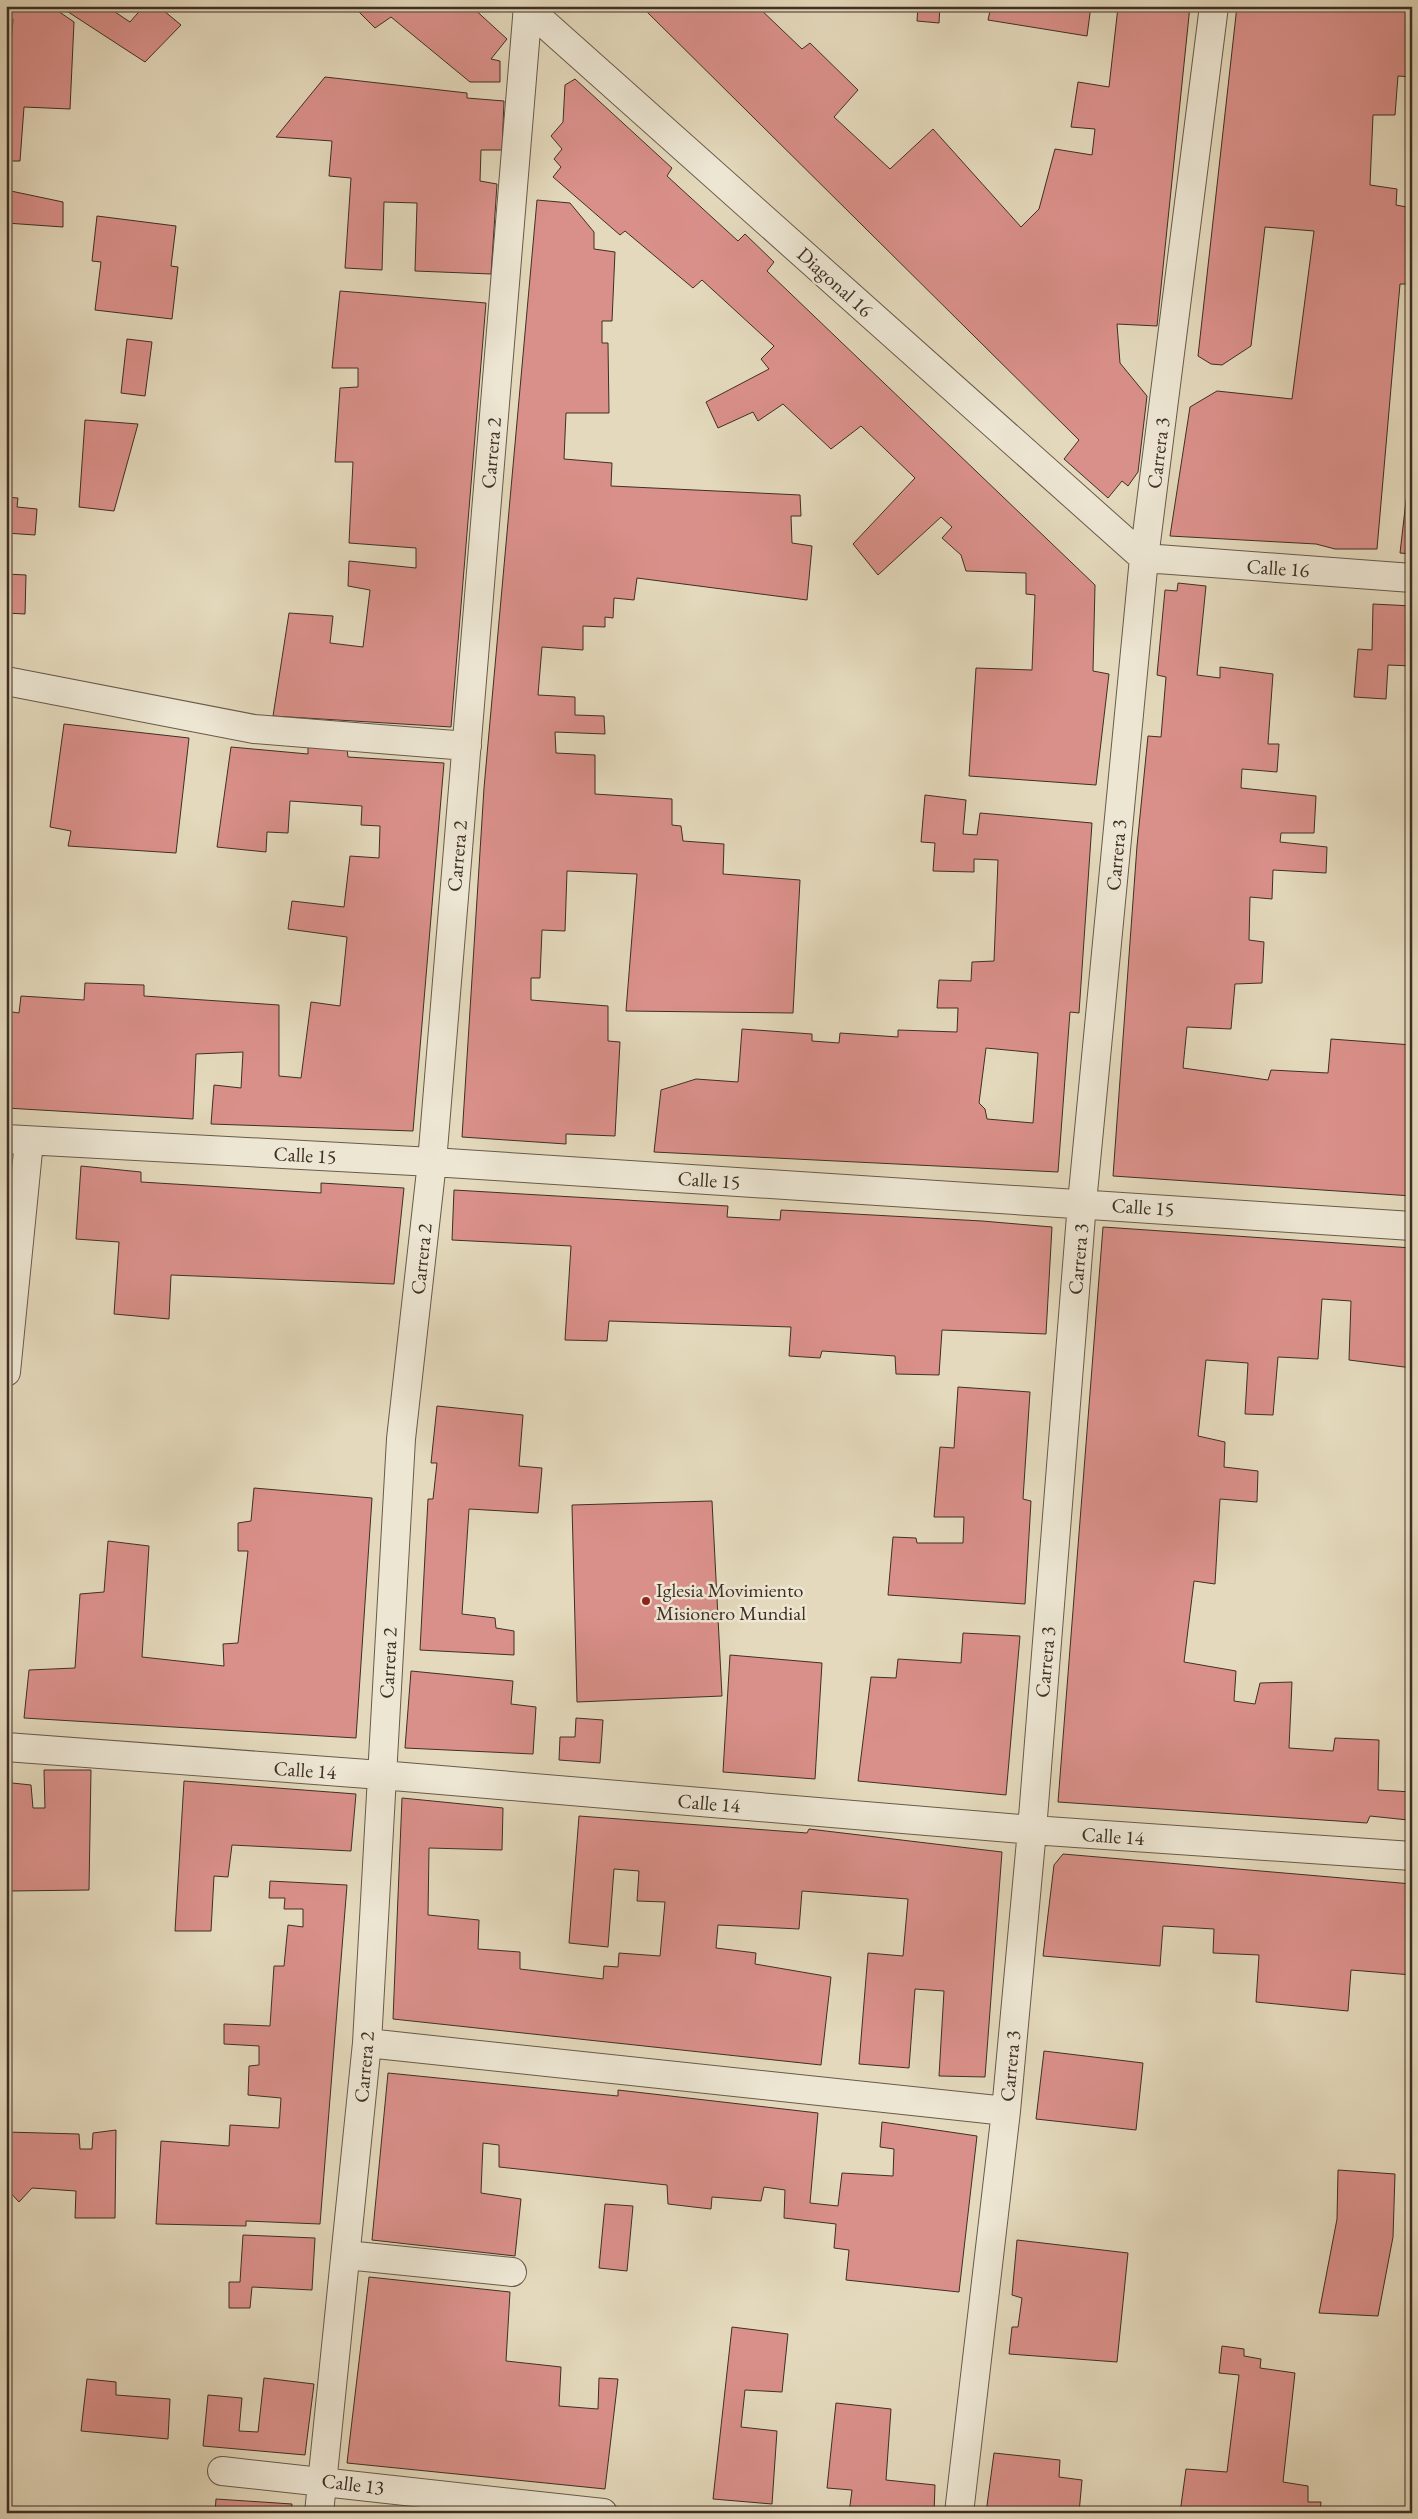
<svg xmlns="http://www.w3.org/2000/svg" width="1418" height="2519" viewBox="0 0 1418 2519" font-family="'EB Garamond',serif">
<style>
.building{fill:#da908a;stroke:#3e2f25;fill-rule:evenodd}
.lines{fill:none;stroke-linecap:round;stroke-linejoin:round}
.minor-casing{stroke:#685a4b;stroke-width:30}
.minor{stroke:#ede6d3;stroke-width:28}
.poi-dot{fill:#8f2418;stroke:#ede6d3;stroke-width:2}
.labels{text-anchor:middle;stroke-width:5;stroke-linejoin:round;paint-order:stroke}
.street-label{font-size:20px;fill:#3e2f25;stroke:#ede6d3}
.poi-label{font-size:20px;fill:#3e2f25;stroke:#ede6d3;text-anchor:start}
</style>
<rect width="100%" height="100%" fill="#e4d9bc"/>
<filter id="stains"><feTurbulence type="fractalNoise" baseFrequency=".004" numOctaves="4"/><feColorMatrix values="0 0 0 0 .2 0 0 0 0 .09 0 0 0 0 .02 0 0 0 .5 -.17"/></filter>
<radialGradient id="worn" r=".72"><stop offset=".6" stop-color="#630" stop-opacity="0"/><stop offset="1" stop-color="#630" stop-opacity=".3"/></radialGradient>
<path class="building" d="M6,6L55,9L74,22L70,109L24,107L20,161H6V107L13,19H6Z
M59,6H106L130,22L144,6H158L181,25L145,62Z
M353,6H471L507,39L491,59L500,61V82H470L391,17L375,28Z
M641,6H757L802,49L810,43L858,90L834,117L890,169L933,129L1021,227L1039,209L1055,149L1092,155L1095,129L1071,127L1078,82L1109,87L1118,7L1115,6H1190L1157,326L1117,324L1120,363L1147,396L1138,472L1128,486L1122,481L1108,498L1064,459L1079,440Z
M918,6H940L939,23L917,21Z
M991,6H1091L1087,36L988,20Z
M1237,6H1412V77L1398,76L1395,115H1373L1370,185L1397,189L1396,205L1412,208V284H1400L1377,549H1335L1316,544L1170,536L1190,407L1217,391L1292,399L1314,231L1265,227L1251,346L1222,365L1211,364L1198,356Z
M325,77L467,93V98L504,101L502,150H481L480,181L497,184L491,274L415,271L417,203L384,202L382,270L345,268L351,178L329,176L332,141L276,137Z
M575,79L672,168L667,176L738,241L745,234L774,262L767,271L1095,585L1093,671L1109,674L1096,785L969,776L976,668L1032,670L1035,595L1026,594V573L966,571L961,555L942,538L952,527L941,517L878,575L853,544L915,478L861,426L831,449L783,404L758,421L753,412L718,428L706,402L769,369L761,359L774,346L702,280L693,288L625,231L620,235L553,177L561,167L554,159L562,149L551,136L563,122L565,85Z
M6,190L63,202V227L6,223Z
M537,200L570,203L594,232V249L615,252L612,321H602V343H608L609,413H566L564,459L612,463L611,486L800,495L801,516H791L792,543L812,546L807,600L637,578L634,600L614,598L613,618L605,617V627L583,626V650L542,647L538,695L575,697V715L604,716L605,734L555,732L556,753L595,755V794L672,799V825L681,826L683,841L724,844L723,874L800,880L793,1013L626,1011L637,874L567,871L565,931L542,930L540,978H531V1000L608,1006V1041L620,1042L615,1136L566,1134V1144L462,1137L484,788Z
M97,216L176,226L171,266L178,267L172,319L95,310L101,262L92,261Z
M340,291L486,303L451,727L273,716L289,613L333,616L330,643L363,647L370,590L348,586L349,561L416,568V548L349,543L353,462H335L340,388L358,387V368H332Z
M127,339L152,342L145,396L121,393Z
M85,420L138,424L114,511L79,507Z
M1412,449V554L1400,553Z
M6,497L18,498L17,507L37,509L35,535L6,533Z
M6,574L26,575L25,614L6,613Z
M1178,583L1206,586L1197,675L1220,678V667L1273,674L1268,744H1279L1277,772L1242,769L1241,788L1316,796L1314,833H1281L1280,842L1327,847L1326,873L1273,870L1272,899L1250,897L1249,940L1264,942L1262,983L1235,984L1231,1029L1187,1027L1183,1068L1268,1080L1271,1070L1328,1073L1331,1039L1412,1045V1196L1113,1176L1137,846L1148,736L1161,737L1166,677L1157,675L1165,590L1177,591Z
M1373,604L1412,606V666L1388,665L1386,699L1354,697L1358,649L1372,650Z
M64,724L189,738L176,853L68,846L71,831L50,827Z
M231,747L308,754V747L347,749L348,757L444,763L413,1131L211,1124L214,1085L241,1088L243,1052L196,1054L193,1119L6,1108V1011L19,1013L21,996L84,1000L85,983L144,985V996L279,1005V1076L301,1078L311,1002L340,1006L347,937L288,929L292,901L344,907L350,856L379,858L380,826L361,825L362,806L290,801L288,833L267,832L266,852L217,847Z
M925,795L966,800L963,834L977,835L980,813L1092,823L1079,1013L1070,1012L1058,1172L654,1152L661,1090L696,1079L738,1082L742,1029L812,1034V1041L839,1043L840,1033L898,1037V1030L957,1032L958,1008H937L939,980L971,981L972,962L994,961L998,860L974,859V872L933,871L935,843L921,842ZM986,1048L1038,1053L1033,1123L987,1119L985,1109L979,1103Z
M81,1166L141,1172V1182L321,1193V1183L404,1188L394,1284L171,1275L169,1319L114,1314L119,1242L76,1239Z
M454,1190L728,1206L727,1217L780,1220L781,1210L982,1221L1052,1227L1046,1334L942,1330L939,1375L896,1374L895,1356L822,1351L820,1358L789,1356L791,1327L609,1321L607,1341L565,1340L571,1246L452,1240Z
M1103,1227L1412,1248V1828H1408V1820L1370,1816L1367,1823L1058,1802Z
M1322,1299L1351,1301L1349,1360L1412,1368V1792L1378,1790L1379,1740L1335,1738L1333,1751L1289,1748L1292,1682L1260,1683L1255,1704L1234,1701L1236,1671L1184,1662L1194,1581L1215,1584L1220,1499L1257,1502L1258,1471L1224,1467L1225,1442L1198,1436L1206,1360L1248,1363L1245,1414L1273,1415L1278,1357L1318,1359Z
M958,1387L1030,1392L1023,1499L1031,1501L1025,1604L888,1595L893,1537L916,1538L917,1543H963L964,1517H934L940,1447L954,1448Z
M437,1406L523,1415L519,1466L542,1468L538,1513L469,1509L462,1614L495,1618L496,1628L514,1631V1655L420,1650L428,1499H433L437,1463H431Z
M254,1488L372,1498L356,1738L24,1718L29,1670L75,1668L80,1594L104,1592L108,1541L149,1546L142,1657L224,1666L223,1644L238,1643L248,1551H238V1523L251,1521Z
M712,1501L722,1696L577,1702L572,1505Z
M963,1633L1020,1636L1006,1795L858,1781L871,1677L896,1678L898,1659L961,1663Z
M730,1655L822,1663L815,1779L723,1772Z
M411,1671L513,1681L511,1704L536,1707L533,1754L405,1748Z
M576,1718L603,1720L600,1763L559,1760L560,1737H575Z
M6,1764H11L12,1783L31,1785L33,1808H45L44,1770H91L89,1890L11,1891V1869H6Z
M184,1781L356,1794L351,1851L232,1845L228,1877L214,1876L211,1931H175Z
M402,1798L503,1808L502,1850L429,1848L428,1915L479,1920L478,1949L520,1952V1969L603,1979L604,1966L618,1967L619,1953L660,1956L665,1902L637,1901L639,1871L614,1869L608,1947L569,1943L579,1816L807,1833L809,1829L1002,1852L985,2077L939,2076L944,1991L915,1989L909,2068L859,2064L868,1953L903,1956L908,1899L802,1891L799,1929L718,1925L716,1948L756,1953L755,1964L831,1977L821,2065L393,2019Z
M1063,1854L1412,1884V1975L1351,1970L1348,2011L1256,2002L1259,1955L1213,1953L1214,1929L1163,1926L1160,1966L1043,1956L1054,1865Z
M270,1881L347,1885L320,2224L246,2221V2226L156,2224L161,2141L229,2146L230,2125L279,2128L281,2098L248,2095L249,2066L259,2065V2046L224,2044V2024L270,2026L274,1966H284L288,1925L303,1927V1909H284L285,1898H269Z
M1044,2051L1143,2063L1136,2130L1036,2119Z
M388,2073L618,2096V2090L818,2113L810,2203L838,2206L842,2173L893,2176L894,2149L880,2147L882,2122L977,2136L959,2292L846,2280L849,2250L834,2248L836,2224L784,2218L785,2190L764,2187L761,2201L712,2197L711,2209L668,2204L667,2185L499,2167V2145L483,2143L481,2193L521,2199L515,2256L372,2240Z
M116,2130L115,2218H75L76,2191L32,2188L19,2202L6,2188V2132L79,2134L80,2149H92L93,2133Z
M1338,2170L1395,2174L1393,2237L1378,2316L1319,2313L1337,2219Z
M605,2204L633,2206L627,2271L599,2268Z
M243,2235L315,2238L312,2290L252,2287L250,2308H229V2282H240Z
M1017,2240L1128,2253L1117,2362L1009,2354L1012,2327H1018L1022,2298L1012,2295Z
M369,2277L510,2292L506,2361L561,2367L559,2406L598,2409L599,2378L618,2379L605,2489L347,2463Z
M732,2327L788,2334L782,2392L745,2390L741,2427L777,2431L772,2504L713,2499Z
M1222,2346L1244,2349V2356L1261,2359L1260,2368L1295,2373L1283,2482L1308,2486V2502H1321L1320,2513H1180L1186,2469L1227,2472L1239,2375L1219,2373Z
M264,2378L314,2384L305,2455L203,2446L208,2395L242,2398L239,2431L258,2432Z
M87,2379L116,2382V2395L170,2399L168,2439L81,2431Z
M836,2403L891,2409L886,2480L935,2485L934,2513H849L852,2490L827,2488Z
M994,2453L1060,2460L1059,2477L1082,2480L1079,2513H986Z
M216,2499L292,2504L291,2513H215Z
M342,2510L368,2513H342Z"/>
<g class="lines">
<defs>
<path id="minor" d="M525,6L1144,558L1412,578
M6,681L254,729L467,746
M6,1139L432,1162L1412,1226
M6,1372L29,1141
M6,1747L381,1775L1032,1830L1412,1856
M367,2043L1006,2111
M346,2255L512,2272
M222,2471L603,2513
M319,2513L367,2043L401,1439L432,1162L528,6
M959,2513L1006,2111L1032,1830L1082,1203L1144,558L1214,6"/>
</defs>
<use href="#minor" class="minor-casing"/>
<use href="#minor" class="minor"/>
</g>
<circle class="poi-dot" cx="646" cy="1601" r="5"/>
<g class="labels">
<g class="street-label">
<text transform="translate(835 282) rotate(42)" y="7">Diagonal 16</text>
<text transform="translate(491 453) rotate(-85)" y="7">Carrera 2</text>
<text transform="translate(1158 453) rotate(-83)" y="7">Carrera 3</text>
<text transform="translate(1278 568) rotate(4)" y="7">Calle 16</text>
<text transform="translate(1116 855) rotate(-85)" y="7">Carrera 3</text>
<text transform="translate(457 856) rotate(-85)" y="7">Carrera 2</text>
<text transform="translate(305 1155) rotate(3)" y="7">Calle 15</text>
<text transform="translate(709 1180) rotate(4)" y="7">Calle 15</text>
<text transform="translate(1143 1207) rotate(4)" y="7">Calle 15</text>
<text transform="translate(421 1259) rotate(-84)" y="7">Carrera 2</text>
<text transform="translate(1078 1259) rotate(-85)" y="7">Carrera 3</text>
<text transform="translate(1045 1662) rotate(-85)" y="7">Carrera 3</text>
<text transform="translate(388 1663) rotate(-87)" y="7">Carrera 2</text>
<text transform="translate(305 1770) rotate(4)" y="7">Calle 14</text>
<text transform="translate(709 1803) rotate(5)" y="7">Calle 14</text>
<text transform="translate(1113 1836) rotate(4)" y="7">Calle 14</text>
<text transform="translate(1010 2066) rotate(-85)" y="7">Carrera 3</text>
<text transform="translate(364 2067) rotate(-85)" y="7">Carrera 2</text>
<text transform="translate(353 2484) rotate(7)" y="7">Calle 13</text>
</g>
<g class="poi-label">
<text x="656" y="1597">Iglesia Movimiento<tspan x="656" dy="23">Misionero Mundial</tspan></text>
</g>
</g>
<rect width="1418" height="2519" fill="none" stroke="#e4d9bc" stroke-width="25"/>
<rect x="8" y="8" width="1403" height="2504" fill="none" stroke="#3e2f25" stroke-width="2.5"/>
<rect x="12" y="12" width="1393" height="2494" fill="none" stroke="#3e2f25"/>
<rect width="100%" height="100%" filter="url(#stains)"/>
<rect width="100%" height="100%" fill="url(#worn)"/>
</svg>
